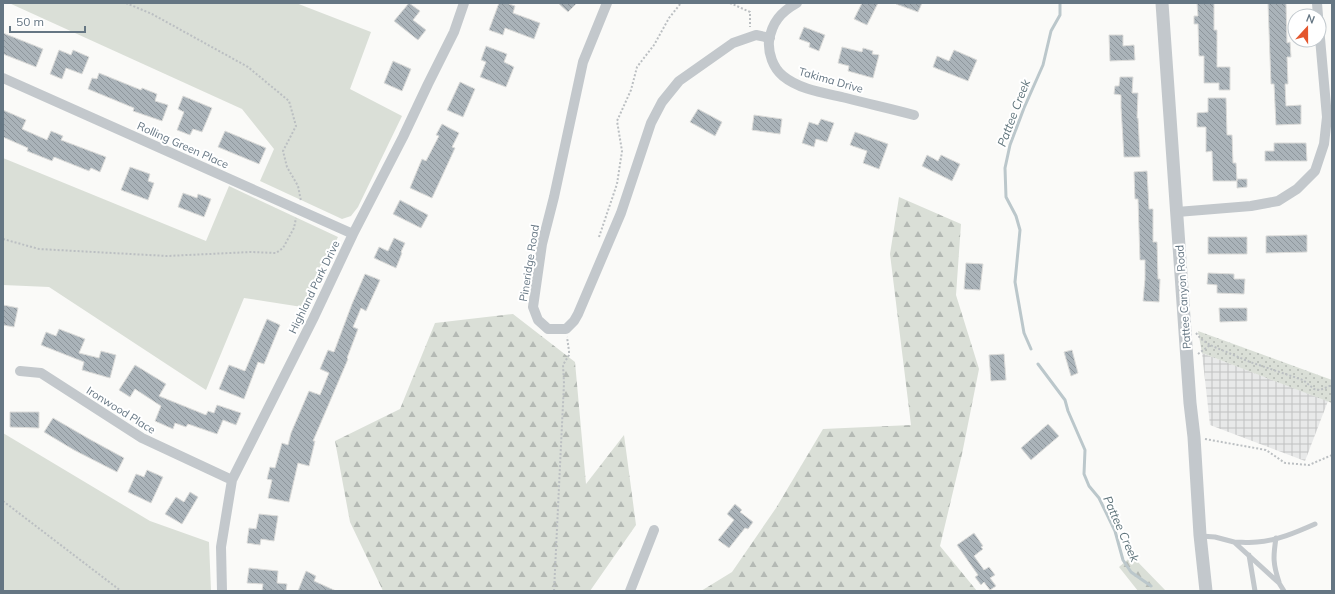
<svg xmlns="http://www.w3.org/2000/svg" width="1335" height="594" viewBox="0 0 1335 594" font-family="Mulish,sans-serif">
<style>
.industrial{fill:url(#industrial-grid)}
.grass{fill:#dadfd7}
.forest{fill:url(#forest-firs)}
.park{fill:url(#park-dots)}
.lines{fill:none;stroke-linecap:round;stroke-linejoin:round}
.stream{stroke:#bbc7cb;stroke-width:3}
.building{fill:url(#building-back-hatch);stroke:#dcdcda}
.path{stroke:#bbbfc2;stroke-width:2;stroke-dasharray:2 2;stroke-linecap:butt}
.service{stroke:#c3c8cc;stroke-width:5}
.minor{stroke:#c3c8cc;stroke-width:10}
.tertiary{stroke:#c3c8cc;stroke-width:13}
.labels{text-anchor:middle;stroke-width:4;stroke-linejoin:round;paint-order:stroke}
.street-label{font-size:11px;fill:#657683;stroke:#fff}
.water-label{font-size:12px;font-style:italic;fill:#60757c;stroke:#fff}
</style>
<defs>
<pattern id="industrial-grid" width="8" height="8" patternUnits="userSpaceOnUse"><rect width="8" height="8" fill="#e8e9e9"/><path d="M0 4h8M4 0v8" fill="none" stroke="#c0c1c2"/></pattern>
<pattern id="forest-firs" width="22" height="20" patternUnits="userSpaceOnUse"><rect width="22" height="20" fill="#dadfd7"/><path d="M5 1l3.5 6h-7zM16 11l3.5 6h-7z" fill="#b4b9b4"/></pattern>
<pattern id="park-dots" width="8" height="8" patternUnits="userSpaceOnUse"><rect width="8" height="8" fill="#dadfd7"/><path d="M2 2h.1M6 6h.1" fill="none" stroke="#b4b9b4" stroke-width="1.8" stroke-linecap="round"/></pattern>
<pattern id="building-back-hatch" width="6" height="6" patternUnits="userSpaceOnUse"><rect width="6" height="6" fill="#aab3b9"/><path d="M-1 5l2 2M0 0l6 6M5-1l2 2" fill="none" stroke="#8e969c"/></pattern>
</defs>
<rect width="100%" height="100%" fill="#fafaf8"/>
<path class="industrial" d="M1202,353L1328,401L1305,461L1210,425Z"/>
<path class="grass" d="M9,3H296L371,32L350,89L402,116L358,207L351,216L342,219L260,181L274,149L242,109Z
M3,158L206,241L229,186L338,237L302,307L244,298L206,390L49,287L3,285Z
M3,433L150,521L209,542L211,591H3Z"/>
<path class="forest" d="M899,197L961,224L956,295L979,369L962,454L940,546L977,591H701L732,572L776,508L823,429L911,425L890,254Z
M513,314L575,362L586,484L624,435L636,525L590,591H383L350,522L335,441L400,409L435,323Z
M1132,556L1166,591H1138L1119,567Z"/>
<path class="park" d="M1198,331L1332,380V403L1202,353Z"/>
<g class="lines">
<path class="stream" d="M1031,349L1024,333L1015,282L1020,230L1016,216L1006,197L1005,168L1010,145L1024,108L1043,65L1051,31L1060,15V3
M1038,364L1065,400L1068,411L1085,450L1084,474L1089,486L1099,498L1115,531L1123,560L1131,572L1151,586"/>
</g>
<path class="building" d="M409,3L420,11L413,20L426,30L418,40L394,21Z
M499,3H506L515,6L513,13L540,23L534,39L505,28L503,35L489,30Z
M558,3H577L568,12Z
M862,3H878L867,25L854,19Z
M896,3H922L918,12L896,4Z
M1197,3H1214V30H1217V67H1230V90H1219V83H1204V56H1199L1198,24H1194V16H1198Z
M1268,3H1286L1287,43L1290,42L1291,57H1287L1288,84H1285L1286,106L1301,105V124L1276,125L1274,84H1271Z
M804,27L825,35L819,51L809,47L810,43L799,39Z
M3,33L43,49L36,67L3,54Z
M1109,35H1123V46L1134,45L1135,60L1110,61Z
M486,46L507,54L504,62L514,67L506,87L480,77L486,62L481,60Z
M842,47L862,52L863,48L873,51L872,54L879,55L873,78L848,71L849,66L838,63Z
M59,50L71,55L73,50L89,57L82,74L66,68L62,79L50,74Z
M954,50L977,60L968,81L933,67L937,56L949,61Z
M393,61L411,69L402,91L384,83Z
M99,73L141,90L142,88L157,94L155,101L168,105L162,121L133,111L134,108L88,89L92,78L97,79Z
M1120,77H1133L1132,93H1138L1137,118H1138L1140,157H1124L1121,107V95L1114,94L1115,86H1119Z
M460,82L475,89L463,117L447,110Z
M183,96L212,108L202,132L193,129L190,135L177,130L184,112L178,109Z
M1208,98H1226L1227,135H1232L1233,163H1236L1237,181H1213L1212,151L1206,152V127H1197V113L1208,112Z
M698,109L722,122L715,136L690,122Z
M3,110L26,120L22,129L47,140L51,131L63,136L61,140L106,157L100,172L91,168L89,171L54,157L52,161L27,151L28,148L3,137Z
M754,115L782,119L780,134L752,130Z
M821,119L834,123L827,142L816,139L814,147L802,143L809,122L818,125Z
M442,124L459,133L452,147L455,148L432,198L410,188L422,159L426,161L439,136L436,135Z
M225,131L266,148L259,164L218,147Z
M855,132L888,144L879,169L863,163L867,151L850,145Z
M1274,143H1306L1307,161H1265V151H1274Z
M927,155L938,161L941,155L960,164L952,181L922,166Z
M130,167L150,174L148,181L154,183L148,200L121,190Z
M1147,171L1149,209H1153V242H1157L1158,279H1160L1159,302L1143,301L1145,279V260H1140L1138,199H1135L1134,172Z
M1237,179H1247V187L1237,188Z
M183,193L197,198L198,194L211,199L204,217L178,207Z
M400,200L428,215L421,228L393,214Z
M1307,235V252L1266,253V236Z
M1208,237H1247V254H1208Z
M394,238L405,243L401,252L402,253L396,268L374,258L379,247L388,251Z
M966,263L983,264L980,290L964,289Z
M1208,273L1234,274V279H1245L1244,294L1217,293V285L1207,284Z
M365,274L380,280L366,311L361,308L353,327L358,329L347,358L348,359L313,441H315L309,466L298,463L289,502L268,498L272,480L267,479L270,467L275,468L282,443L288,445L291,433L309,391L320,395L329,373L320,369L328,350L334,352L352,304Z
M3,305L18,308L14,327L3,325Z
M1219,308H1247V321L1220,322Z
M267,319L280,325L264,364L258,362L244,399L219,389L229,365L245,371Z
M59,329L85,339L79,353L99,358L101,351L116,355L110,378L82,370L84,362L41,345L46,332L56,336Z
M1072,350L1078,373L1071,376L1064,352Z
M1004,354L1006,380L991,381L989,355Z
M135,365L166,384L159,396L206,415L208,411L214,413L217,405L241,413L236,425L223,420L217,434L188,424L186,427L175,423L173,429L155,421L161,406L135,389L130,397L119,390Z
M10,412H39V428L10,427Z
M53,418L91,440L124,458L117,472L74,450L44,432Z
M1048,424L1059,436L1031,460L1021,448Z
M147,470L163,477L151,503L128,492L136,474L144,477Z
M190,492L198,497L182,524L165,514L176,497L184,502Z
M735,504L742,510L740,512L753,522L748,529L745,528L729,548L718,540L734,520L727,514Z
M259,514L278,516L274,541L261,539L260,545L247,543L249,528L256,529Z
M974,533L983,546L981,547L983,549L974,556L984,570L989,567L995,575L990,578L996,586L990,590L984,582L981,585L975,577L978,575L957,545Z
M249,568L278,571L277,583L287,584L286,591H262L263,584L247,583Z
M306,571L316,576L314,581L336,591H298Z"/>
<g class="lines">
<path class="path" d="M126,3L152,14L248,67L289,101L296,126L283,151L287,167L298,186L301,201
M711,3H715
M730,3L750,12V27
M599,237L617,184L622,151L617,121L631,90L637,67L654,45L669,18L681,3
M3,239L39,249L167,256L251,252L276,253L283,248L294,228L296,218
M1196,333L1201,339L1210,345
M1198,354L1210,345L1250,362L1303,380L1314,389L1320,390L1332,385
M1205,439L1266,450L1285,463L1309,465L1332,455
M3,501L121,591
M554,591L564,383L563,365L569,355V351L567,337"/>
<path class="service" d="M1201,536L1215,537L1234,542L1279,583L1284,591
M1276,538C1273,557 1273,564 1279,582
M1234,542C1242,542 1249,543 1257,542C1276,541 1297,532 1315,524
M1249,555L1255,591"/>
<path class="minor" d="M607,3L583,62L554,197L542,244L533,307L538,320L548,329H566L574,321L578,314L621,213L651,123L662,102L679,81L733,43L756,35L770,38
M797,3C781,12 772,22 769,41C768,53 773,68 783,76C800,90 825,93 846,98C869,104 892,109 914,115
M1317,3L1318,16
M3,78L353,234
M1177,212L1251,206L1278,201L1297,189L1315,171L1324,144L1327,117L1319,27
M20,371L41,373L142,438L232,480
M222,591L221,547L232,480L313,319L353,234L403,137L428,84L454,32L464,3
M630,591L654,530"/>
<path class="tertiary" d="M1162,3L1190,403L1194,437L1200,535L1206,591"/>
</g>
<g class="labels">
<g class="street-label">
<text transform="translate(831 80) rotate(16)" y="4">Takima Drive</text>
<text transform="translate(183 145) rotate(24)" y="4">Rolling Green Place</text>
<text transform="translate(529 263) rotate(-81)" y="4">Pineridge Road</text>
<text transform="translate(314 287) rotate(-64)" y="4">Highland Park Drive</text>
<text transform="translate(1183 297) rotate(-94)" y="4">Pattee Canyon Road</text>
<text transform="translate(121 410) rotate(32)" y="4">Ironwood Place</text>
</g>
<g class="water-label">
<text transform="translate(1014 113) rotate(-69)" y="4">Pattee Creek</text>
<text transform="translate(1121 529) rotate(66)" y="4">Pattee Creek</text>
</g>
</g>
<rect width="1335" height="594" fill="none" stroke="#657683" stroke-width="8"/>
<g transform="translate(1307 28) rotate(21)"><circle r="19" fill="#ffffff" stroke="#c1c8cd"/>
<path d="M0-3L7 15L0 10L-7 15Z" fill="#e4572e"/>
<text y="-6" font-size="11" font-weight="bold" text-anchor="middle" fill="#657683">N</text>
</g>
<path d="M10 26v6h75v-6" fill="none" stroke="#657683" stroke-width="2"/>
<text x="16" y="26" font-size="12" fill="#657683" stroke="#ffffff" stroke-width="3" paint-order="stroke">50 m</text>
</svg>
